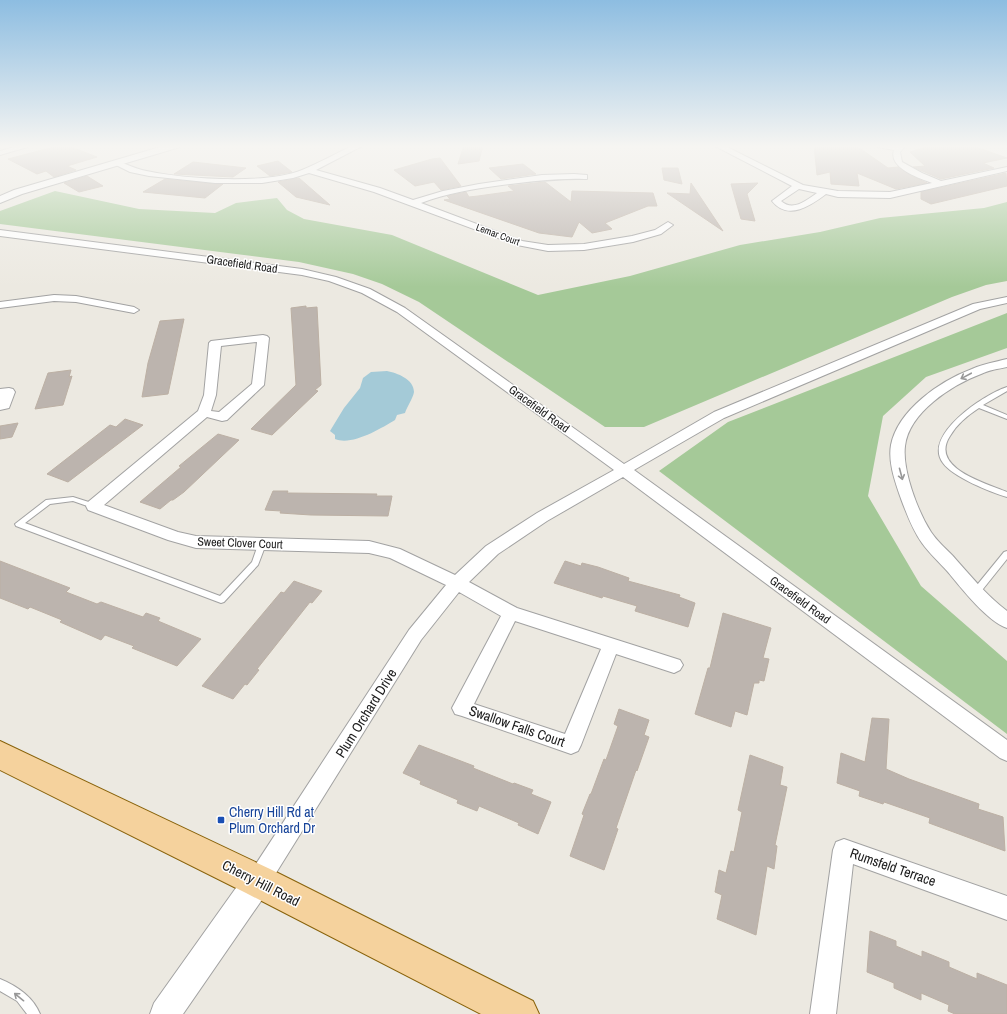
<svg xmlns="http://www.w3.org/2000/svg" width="1007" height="1014" viewBox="0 0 1007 1014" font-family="'Archivo Narrow',sans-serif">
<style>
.forest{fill:#a5c998}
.water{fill:#a4cad7}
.building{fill:#bcb4ae;stroke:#bcb0a4}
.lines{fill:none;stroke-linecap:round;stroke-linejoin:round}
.service-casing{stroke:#a2a2a2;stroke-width:2}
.minor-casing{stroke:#a2a2a2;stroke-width:2}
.tertiary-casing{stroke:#a2a2a2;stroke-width:2}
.primary-casing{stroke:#88620a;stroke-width:2}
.service{fill:#fff;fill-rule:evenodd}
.minor{fill:#fff;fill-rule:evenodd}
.tertiary{fill:#fff;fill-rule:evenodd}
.primary{fill:#f5d29d;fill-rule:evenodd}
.oneway{stroke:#989898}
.transit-dot{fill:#1a4fb4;stroke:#fff;stroke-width:1.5}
.labels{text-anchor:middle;stroke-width:3;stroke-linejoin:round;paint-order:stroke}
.far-street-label{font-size:10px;fill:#1b1b1b;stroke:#fff}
.street-label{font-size:12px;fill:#1b1b1b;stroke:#fff}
.near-street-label{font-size:14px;fill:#1b1b1b;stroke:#fff}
.near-transit-label{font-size:14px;fill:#164399;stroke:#fff;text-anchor:start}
</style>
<rect width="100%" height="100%" fill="#ece9e1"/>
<path class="forest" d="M55,191L139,209L215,213L236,203L277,198L287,210L304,219L392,235L538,295L630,276L740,245L820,232L880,218L984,208L1007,202V281L986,285L952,297L644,427H605L419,302L382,284L353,274L299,262L0,224V211Z
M1007,313V348L926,377L883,416L868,496L921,586L1007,661V734L659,471L728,422Z"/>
<path class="water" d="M387,371C397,373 414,379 414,392C413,398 407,407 405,413L397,415L395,420C380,429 352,446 335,439V435L330,431L344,408L360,388L363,378L371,372Z"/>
<path class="building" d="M61,145H66L97,157L67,166L76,170L54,177L46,171L37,174L8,159Z
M464,145H483L479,161L458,164Z
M814,145H855L888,168L898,167L912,176L927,183L896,189L857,173L859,186L831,184L830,172L817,175Z
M933,145H970L1007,158L983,163L994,168L941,179L913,167L925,166L910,152Z
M440,158L461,186L441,190L434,182L415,186L394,170L432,159Z
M278,161L292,172L270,176L257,166Z
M193,162L246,168L233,177L174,174Z
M523,164L536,174L501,179L489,168Z
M662,168H678L682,184L664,180Z
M1006,173L1007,186L931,204L921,199V192Z
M87,176L103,186L79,192L64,183Z
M299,178L330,205L296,197L278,182Z
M165,179L215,184H223L205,198L143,192Z
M545,182L571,202L572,191L653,193L657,206H648L605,223L612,229L592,233L579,222L572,237L539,233L444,200L450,199L447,196L466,192L469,197L478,196L514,191L508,186Z
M691,183L723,231L667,193L690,194Z
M758,183L747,194L755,221L741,219L731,184Z
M306,306V308L317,307L321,385L315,390L318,391L272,435L251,429L296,385L291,308Z
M184,319L168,394L142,397L148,363L160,321Z
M71,370L69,377L72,376L63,405L35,409L48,373Z
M125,419L143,425L68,482L47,474L110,425L116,427Z
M18,423L12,437L0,439V426Z
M218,434L239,440L184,492L173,500H171L160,509L140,502L181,467L179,466Z
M273,491H288L287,493L377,494L376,496H392L388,516L311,515L280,513L281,511L265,510Z
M0,561L70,588L66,592L97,604L101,602L143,617L146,613L160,618L158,621L201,639L177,666L132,648L134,646L105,635L101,640L60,622L62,620L30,607L28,609L0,598Z
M565,561L581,566L582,563L598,567L629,578L628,581L680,595L679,597L695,603L688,627L635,611L637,606L603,596L602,598L554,583Z
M294,581L322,591L312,603L310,602L257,669L259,670L247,685L245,684L233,699L202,686L281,592L284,593Z
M723,613L771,628L763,658L769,659L764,681L759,680V683H754L747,715L735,711L731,727L695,714L708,668H710Z
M619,709L649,720L644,735L649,737L637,771L636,770L616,828L618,829L604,870L570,856L584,815L582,814L590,794H591L604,759L606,760L618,726L614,724Z
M872,718L889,719L886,769L909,779L979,804L978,809L1003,817L1005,851L929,823L930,818L884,802L883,804L859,796L860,791L837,783L841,753L865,762Z
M419,745L474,766L473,768L513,784L514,783L533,790L531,794L551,802L538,834L518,825L519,823L479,806L477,811L457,803L458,800L420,784L421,781L403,773Z
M750,755L783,767L780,785L787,787L775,845L777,846L774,869L767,866L756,935L717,919L722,895L715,892L719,870L726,873L731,851L734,852L742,812L738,810Z
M870,931L896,941V946L922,957V951L949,962V967L977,979V973L1007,985V1014H955L948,1011L949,1005L921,993V1000L894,988V983L867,972Z"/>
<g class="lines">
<defs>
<path id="service" d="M1007,387V391L983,405L1007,415V419L979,408C968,415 957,424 950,436C929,468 986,483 1007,492V497C990,492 953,477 943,463C922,435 985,394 1007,387Z
M73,497L95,504L96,506L93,508L73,501L50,504L25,523L220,596L252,562L259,542H265L266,544L258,565L224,602L221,603L16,526L15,524L46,500Z
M1007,551V559L979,594H973L972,592L973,590L1004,552Z
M0,979C17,986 33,997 40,1014H27L17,1001L0,991Z"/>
<path id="minor" d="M21,145H34L0,155V151Z
M354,145H364L316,170L380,188L413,200L443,191L479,184L542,175L574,174L587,175V179H584C556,178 529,182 502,185C474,189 447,193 421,203L522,241L548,245L584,244L632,236L655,230L668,222L673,225L661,234L633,242L584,250L548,251L517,245L374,192L309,173L293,178L262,183H215L149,176L130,172L112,163L116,161C125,163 133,168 142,170C180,179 266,185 302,170C319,163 337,153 354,145Z
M713,145H723L803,185L838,191L890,192L932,183C919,178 888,168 894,150L878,147L874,145H906L900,152L902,162L922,173L941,181L1007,167V171L890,198L838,197L826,194C810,206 788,221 772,201L792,186ZM799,189L817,193C807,200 793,212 781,201Z
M0,230L302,269L336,277L370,289L405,308L624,464L714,412L973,304L1007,297V303L980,309L724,418L634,470L1007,740V761L1000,758L623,477L547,521L498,554L469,582L517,608L680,660L683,665L680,670L674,673L616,654L581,745L578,751L571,754L462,716L455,714L452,708L501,616L459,592L421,640L266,889L258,892L250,889L247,881L250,873L409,630L446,585L390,558L369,553L196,548L168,540L88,510L86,506L88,502L198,411L204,395L209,343L211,341L263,335L267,336L269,338L264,385L227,420L222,421L207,417L104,505L178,532L196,536L369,541L400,549L455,575L486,546L537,513L614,470L397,312L362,293L329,281L302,275L0,236ZM257,342L252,384L219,412L211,411L216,395L221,346ZM515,621L601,649L565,734L474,704Z
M54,295L76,296L134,307L139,310L134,313L76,302L54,301L0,308V302Z
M1007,359V367C998,369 989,370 981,374C952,385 909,412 905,446C902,470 918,512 931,532C937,541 945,548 952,555C969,574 986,595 1007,611V628C988,622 961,588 948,572C939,562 929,553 922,543C912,529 906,512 900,496C895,481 888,462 891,445C898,410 940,381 972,369C983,364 995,362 1007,359Z
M9,388L13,389L15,392L9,408L0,410V389Z
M844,839L1007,896V920L853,864L836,1014H810L833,850L836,842Z"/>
<path id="tertiary" d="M167,145H181L180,147L22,194L0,203V196L14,190Z
M258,867L268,871L272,881L268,891L183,1014H150L154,1003L248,871Z"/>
<path id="primary" d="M0,741L270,869L533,1001L539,1014H481L246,893L0,770Z"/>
</defs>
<use href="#service" class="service-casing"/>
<use href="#minor" class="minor-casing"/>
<use href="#tertiary" class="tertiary-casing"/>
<use href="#primary" class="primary-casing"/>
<use href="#service" class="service"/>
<use href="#minor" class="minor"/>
<use href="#tertiary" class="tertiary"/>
<use href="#primary" class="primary"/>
</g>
<defs><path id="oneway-shaft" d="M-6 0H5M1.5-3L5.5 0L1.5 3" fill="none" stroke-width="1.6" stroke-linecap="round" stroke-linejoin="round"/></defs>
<g class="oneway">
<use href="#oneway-shaft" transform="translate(966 376) rotate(152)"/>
<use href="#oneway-shaft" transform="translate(901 474) rotate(75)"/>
<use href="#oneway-shaft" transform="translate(19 997) rotate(-141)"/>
</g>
<linearGradient id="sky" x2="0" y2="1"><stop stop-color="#8dbde1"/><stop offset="0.51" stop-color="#f6f5f2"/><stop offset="1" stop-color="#f6f5f2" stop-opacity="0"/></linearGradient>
<rect width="1007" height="287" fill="url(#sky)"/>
<rect class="transit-dot" x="217" y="816" width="8" height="8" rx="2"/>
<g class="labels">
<g class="far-street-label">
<text transform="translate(498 234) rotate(20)" y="4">Lemar Court</text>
</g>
<g class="street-label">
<text transform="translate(242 264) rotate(8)" y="4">Gracefield Road</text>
<text transform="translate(539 409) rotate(36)" y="4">Gracefield Road</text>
<text transform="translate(240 543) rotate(2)" y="4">Sweet Clover Court</text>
<text transform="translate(800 600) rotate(36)" y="4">Gracefield Road</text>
</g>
<g class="near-street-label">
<text transform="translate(366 713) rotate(-58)" y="5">Plum Orchard Drive</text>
<text transform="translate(517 726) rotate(19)" y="5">Swallow Falls Court</text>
<text transform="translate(893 867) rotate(19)" y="5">Rumsfeld Terrace</text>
<text transform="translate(261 883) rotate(27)" y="5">Cherry Hill Road</text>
</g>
<g class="near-transit-label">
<text x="229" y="817">Cherry Hill Rd at<tspan x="229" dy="16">Plum Orchard Dr</tspan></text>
</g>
</g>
</svg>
